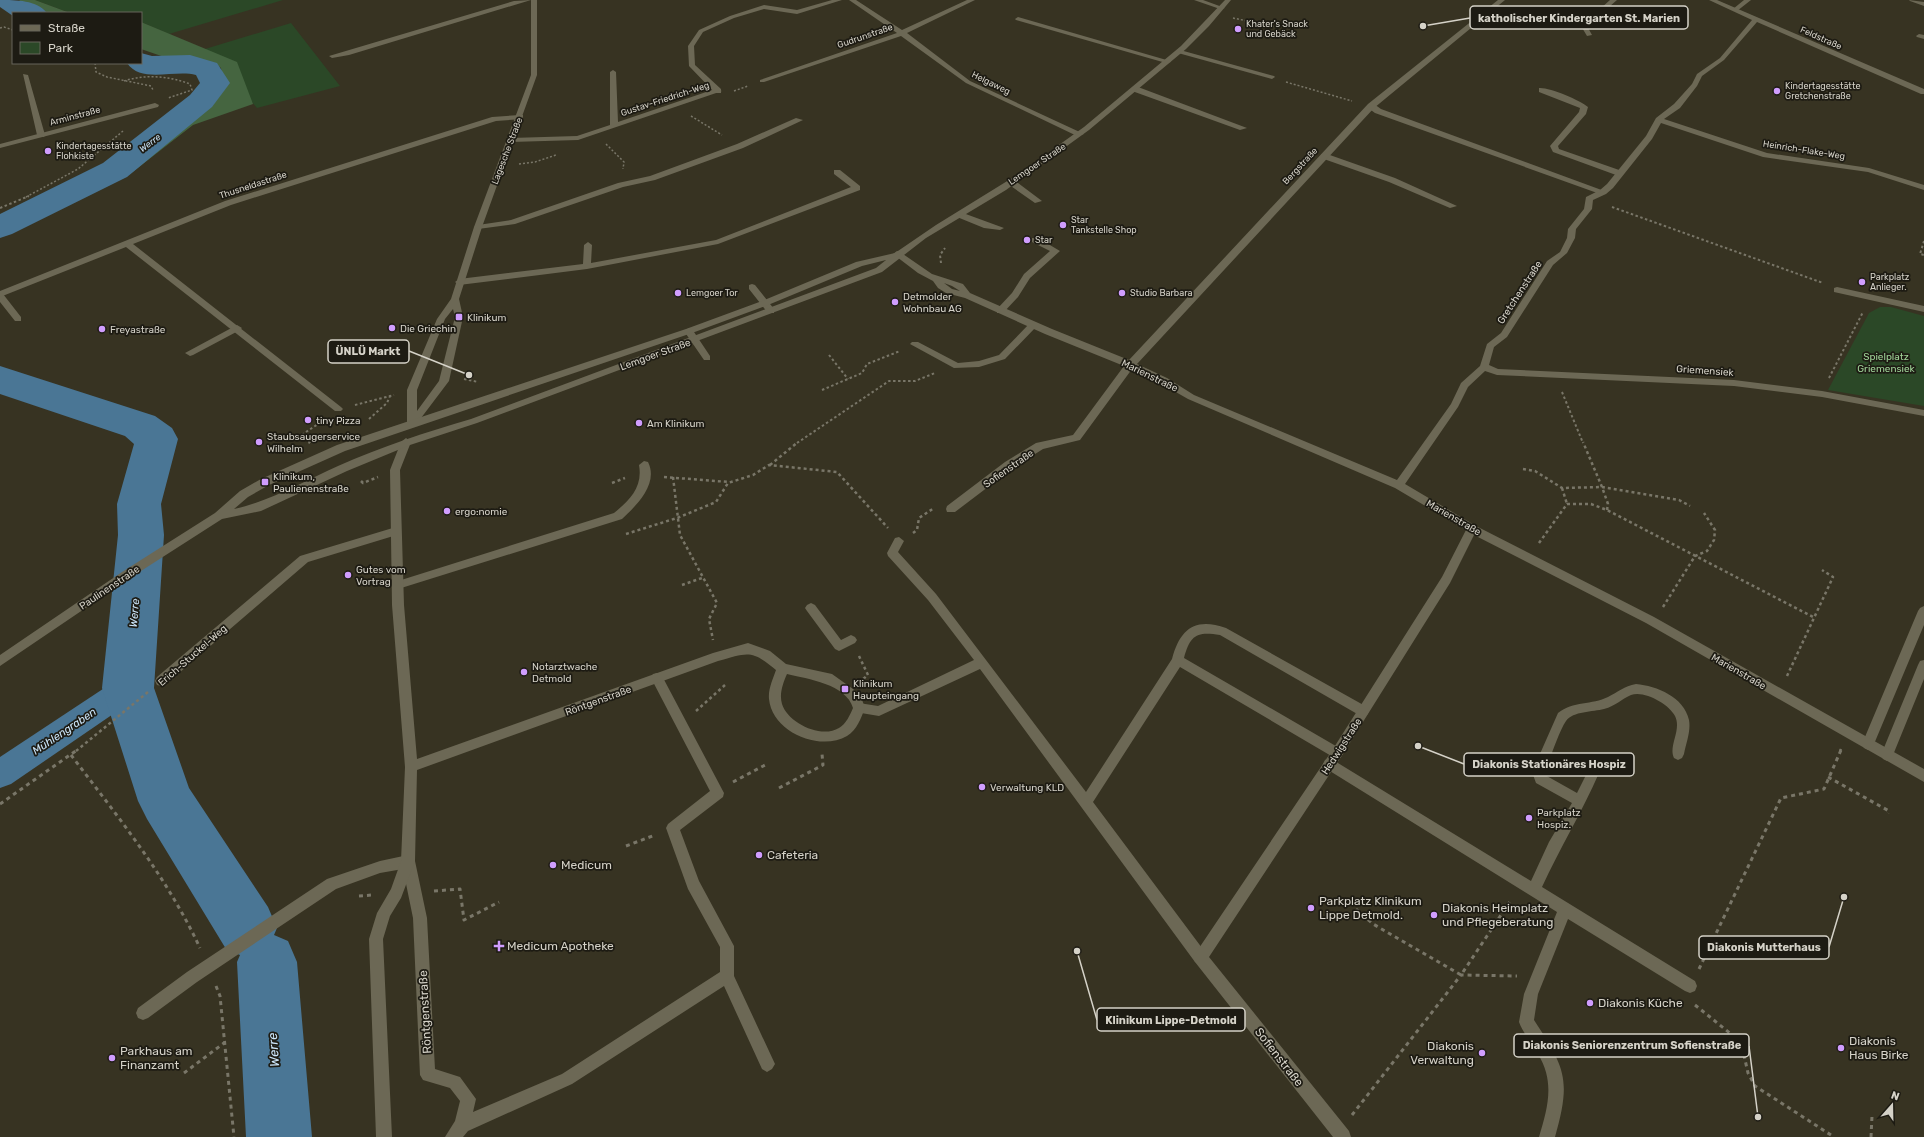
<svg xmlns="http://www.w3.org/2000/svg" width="1924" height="1137" viewBox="0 0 1924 1137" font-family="Rubik,sans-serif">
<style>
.green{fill:#2b4827}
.forest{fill:#456540}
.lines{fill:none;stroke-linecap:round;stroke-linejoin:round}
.canal{fill:#4a7695;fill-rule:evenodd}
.river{fill:#4a7695;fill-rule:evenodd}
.path-far3{stroke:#797668;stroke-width:1.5;stroke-dasharray:2 2;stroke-linecap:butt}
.path-far2{stroke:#797668;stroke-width:2;stroke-dasharray:2.5 2.5;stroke-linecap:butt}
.path-far1{stroke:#797668;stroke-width:2.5;stroke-dasharray:3 3;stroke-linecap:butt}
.path{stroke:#797668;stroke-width:3;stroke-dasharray:4 4;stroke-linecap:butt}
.service{fill:#6c6855;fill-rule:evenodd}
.minor{fill:#6c6855;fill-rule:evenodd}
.tertiary{fill:#6c6855;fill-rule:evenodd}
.secondary{fill:#6c6855;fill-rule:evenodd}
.poi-dot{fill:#d09dfe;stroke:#1d1b13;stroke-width:1.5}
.labels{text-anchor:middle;stroke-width:3.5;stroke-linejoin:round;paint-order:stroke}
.far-poi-label{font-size:9px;fill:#d5d2c8;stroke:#1d1b13;text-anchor:start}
.far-street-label{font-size:9px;fill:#d5d2c8;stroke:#1d1b13}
.far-water-label{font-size:9px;font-style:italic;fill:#cce6fa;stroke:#1d1b13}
.street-label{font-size:10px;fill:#d5d2c8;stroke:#1d1b13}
.poi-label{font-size:10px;fill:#d5d2c8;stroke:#1d1b13;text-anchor:start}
.park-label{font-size:10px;fill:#9fd398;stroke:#1d1b13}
.water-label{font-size:11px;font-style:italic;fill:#cce6fa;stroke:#1d1b13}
.near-poi-label{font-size:12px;fill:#d5d2c8;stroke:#1d1b13;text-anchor:start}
.near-street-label{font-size:12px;fill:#d5d2c8;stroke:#1d1b13}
.near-water-label{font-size:13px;font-style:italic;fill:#cce6fa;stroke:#1d1b13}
.leader{fill:none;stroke:#d5d2c8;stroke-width:1.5}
.callout-dot{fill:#d5d2c8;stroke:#1d1b13;stroke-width:1.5}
.callout{fill:#1d1b13;stroke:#d5d2c8;stroke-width:1.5}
.callout-label{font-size:11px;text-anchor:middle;font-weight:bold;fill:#d5d2c8}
</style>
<rect width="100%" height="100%" fill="#373322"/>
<path class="green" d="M35,0H283L169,34L141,22V13H70Z
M291,23L340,86L257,108L205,49Z
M1880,307H1891L1924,316V406L1828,390L1869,313Z"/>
<path class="forest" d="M19,0H35L70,13C53,13 33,13 19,0Z
M141,22L237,62L253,104L193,125L130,174L122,173L210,101L223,83L221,68L215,63L170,59L141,49Z"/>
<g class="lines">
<path class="canal" d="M128,675L138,679L143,688L138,697L11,784L0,788V757L118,679Z"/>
<path class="river" d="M0,0C16,0 37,0 47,13H13V16L0,7Z
M141,53L152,56L190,55L217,63L230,83L212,107L127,177L12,234L0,238V214L103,163L190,95L200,83L196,75C175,69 141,84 127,63H141Z
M0,366L155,416L172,428L178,439L161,504L164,535L154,688L189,788L268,907L277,928L274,935L288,941L297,962L312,1137H246L237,962L240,955L226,949L147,819L138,801L102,688L118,535L117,504L134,444L125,436L0,394Z"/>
<path class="path-far3" d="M1233,18L1276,27
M0,28L4,27L13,30
M95,63L96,72L107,77L151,86L153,90
M124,81C145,74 169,76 190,84L192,90L168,98
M1286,82L1352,101
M734,91L748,86
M691,116L722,135
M606,144L624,162L623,169
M519,164L535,162L556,155
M26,197L78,169L123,131"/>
<path class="path-far2" d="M1612,207L1823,283
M0,208L29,196
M1924,241L1920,254L1924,255
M941,263L940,255L945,248
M829,355L848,379
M1829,378L1863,312
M464,379L478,382
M822,390L862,373L867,364L900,351
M1562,392L1583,443
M355,405L394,395
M369,419L387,403L390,396
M310,443L303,434L324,420
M797,443L889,381H915L935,373"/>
<path class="path-far1" d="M309,442L310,443
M770,465L798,442
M1523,469L1535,471L1562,488L1602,487L1583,442
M664,477L729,482
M673,477L680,535L717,603L709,619L713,640
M361,481L363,483L378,477
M612,483L625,478
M1562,488L1567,504
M1607,510L1608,504L1602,487L1679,500L1690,506
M913,533L917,530L919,518L934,508
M626,534L677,518L716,502L728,483L753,475L769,465L837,472L888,528
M1539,543L1567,504H1591L1607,510L1815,618
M682,585L702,578
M1663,607L1695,556L1707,551L1714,540L1715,530L1704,513
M859,656L868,675L863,679
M1787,676L1833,577L1822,570
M696,711L725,685
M76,751L148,692
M1840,751L1841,749"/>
<path class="path" d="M71,755C118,817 167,877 200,948
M1828,777L1889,811L1888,813
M733,782L767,764
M779,788L823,765L822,754
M0,804L77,750
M626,846L655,835
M434,891L460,889L464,920L499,902
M359,896L372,895
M1356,909L1373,924L1461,975L1511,900
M1699,969L1781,798L1824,789L1841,750
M216,986L220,996L234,1137
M1695,1005L1741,1042L1748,1073L1755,1086L1834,1137
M184,1073L224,1043
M1352,1115L1461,975L1517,976
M1871,1137L1872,1116"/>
<path class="service" d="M531,0L349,55L332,58L329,56L514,1Z
M1744,0H1751L1737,11H1733V9Z
M1018,17L1170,61L1171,62L1166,63L1016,20L1015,19Z
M1919,34L1924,35V39L1917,37L1916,36Z
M1180,50L1274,76L1275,77L1272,79L1178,53L1177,52Z
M613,70L616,72L618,122L715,89L722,91L578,140L511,142L507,140L511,138L577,136L610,125V72Z
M23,74L28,75L45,135L44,137L37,135Z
M1132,87H1138L1247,128L1240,130L1132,91Z
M1539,88C1549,87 1580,100 1588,107L1586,114L1558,146L1559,149L1622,171V175H1616L1553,152L1550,146L1579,112L1580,108L1539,92Z
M1368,104H1374L1381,109L1607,192L1600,194L1375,113L1368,108Z
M796,118L803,120L743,148L655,180L623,187L515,224L478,229L474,227L478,225L511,220L618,183L650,176L737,144Z
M1321,154H1327L1395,178L1457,206L1450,208L1389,182L1321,158Z
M834,170H840L860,186V190L718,244L587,269L459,285L455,282L459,279L583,264L584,245L588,242L592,245L591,263L716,240L851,187L834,174Z
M1008,180H1014L1042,201L1035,203L1008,184Z
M957,213H963L1004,228L1000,230L984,228L957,217Z
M1032,238H1038L1060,251L1030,278L1018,297L1003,313H997V309L1012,293L1024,274L1050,251L1032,242Z
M752,284L755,285L774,309V313H768L749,289V285Z
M0,293L3,294L21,317V321H15L0,302Z
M1033,322L1036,323V327L1005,359L979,367L954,368L910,344L912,342H918L958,363L979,361L999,355L1030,323Z
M237,325L242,328L240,330L193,355L190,356L185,353Z
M689,328L692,329L710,356V360H704L684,331Z
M644,461L648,462C659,484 636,506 622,519L398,589L394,588L392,585L394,582L398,581L614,513C630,500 643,487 639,465Z
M396,527L401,531L400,534L308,562L165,685L161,686L157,685L155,681L157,677L300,556Z
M899,537L904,541L898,552L936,594L1086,792L1172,659C1180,629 1195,617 1226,628L1367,707L1369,711L1367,715L1363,716L1359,715L1220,635C1197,631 1190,635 1184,658L1341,749L1343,753L1341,757L1337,759L1333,757L1180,667L1093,802L1205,952L1207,957L1205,962L1200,964L1195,962L980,669L879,716L855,712L853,708L855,704L859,703L878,706L974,660L928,600L888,556L887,553L895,538Z
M811,603L815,605L841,640L851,635L855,637L857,640L855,643L839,651L835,649L807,611L805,608L807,605Z
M1924,606V625L1874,744L1872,748L1868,750L1864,748L1862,744L1918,611L1920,608Z
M1924,660V679L1893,755L1891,759L1887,761L1883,759L1881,755L1918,665L1920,661Z
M657,673L661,674L724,793L723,797L680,830L699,881L734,946V976L775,1064L772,1069L767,1072L762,1069L724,986L572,1084L468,1131L463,1137H445L455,1121L460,1101L450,1088L423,1080L420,1075L413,918L403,869L380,873L336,889L197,982L148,1018L143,1020L138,1018L136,1013L138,1008L187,972L327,879L380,861L408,855L413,856L415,861L427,918L435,1069L460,1077L476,1099L473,1112L562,1074L720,972V947L688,889L666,828L668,824L710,791L651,678L653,674Z
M1636,684C1657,686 1684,697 1689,720C1691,731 1686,743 1684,754L1682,758L1678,760L1674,758C1668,746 1682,730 1675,716C1669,704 1644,690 1631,695C1621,699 1616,706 1604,709C1593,712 1573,711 1566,721C1558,733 1551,758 1544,772L1545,775L1577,793L1589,769L1593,767L1597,769L1599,773C1582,812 1560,848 1542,887L1695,981L1697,986L1695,991L1690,993L1685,991L1568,919L1538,994L1534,1020C1566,1069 1571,1080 1555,1137H1539C1548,1107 1555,1082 1538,1054C1532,1043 1523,1033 1519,1022L1524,994L1557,912L1325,768L1323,764L1325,760L1329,758L1333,760L1531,881L1549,842L1572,803L1536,783L1532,772L1558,713C1573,701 1592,705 1608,697C1618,692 1624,686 1636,684Z"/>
<path class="minor" d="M832,0H842L797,14L764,9L734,18L703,32L694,46L695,65L721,89V93H715L689,66L688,46L699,30L730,16L764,5L797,10Z
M849,0H856L902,30L967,0H975L907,33L970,81L1084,134L1077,136L966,83L901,36L764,82H760V80L897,33Z
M1194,0H1203L1225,8L1220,9Z
M1498,0H1505L1374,108L1137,364L1167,378L1194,395L1397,480L1451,404L1461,383L1480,366L1487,344L1501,333L1547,261L1560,252L1567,238L1568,229L1584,209L1586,197L1600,190L1607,184L1646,136L1656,118L1674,104L1692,84L1697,74L1720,58L1752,20L1709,0H1717L1924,89V94H1921L1757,22L1724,60L1702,76L1697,86L1680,108L1664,119L1767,153L1869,168L1924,185V190L1868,172L1763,157L1661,123L1652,139L1613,188L1606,194L1593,200L1592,209L1576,229L1575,238L1567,253L1553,265L1507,337L1494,347L1489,365L1498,369L1734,380L1822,391L1924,410V416L1822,397L1734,386L1497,375L1485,371L1468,387L1458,407L1405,484L1476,526L1654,617L1924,769V782L1646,623L1474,535L1450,583L1341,757L1209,957L1349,1131L1351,1137H1333L1195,962L1193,957L1333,749L1442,577L1466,530L1395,488L1188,399L1160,383L1132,369L1080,440L1043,449L1013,468L955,512H947L946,509L947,506L1005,462L1036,443L1073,435L1124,366L1045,334L965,298L946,293L938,288L933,281L918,273L893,254L897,251L900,252L932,274L963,284L970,293L1052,329L1129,360L1368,104ZM944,283L952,286L960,291L952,289Z
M1610,0H1617L1587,26L1592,35L1587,36L1581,26Z
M1909,0L1924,2V6L1910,1Z
M155,103L159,105L158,107L0,148V144Z
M520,115H523V119L496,121L231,205L133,244L341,407L343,409L341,411H335L126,247L0,297V291L225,201L492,117Z
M1837,287L1924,306V312L1834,292V288Z
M406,438L411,442L400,470L404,605L417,759L713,653L748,643L770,651L786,664L832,674L860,694L865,708C861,718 857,730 847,736C820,752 772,732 769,699C768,689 773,679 776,670C751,649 748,653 718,661L417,770L415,861L401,898L390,916L383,939L392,1137H376L369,939L377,913L391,889L401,861L405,767L392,605L390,470L401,442ZM787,674C808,679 846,684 853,708C850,715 846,724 839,728C821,739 788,723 782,704C779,694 783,683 787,674Z"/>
<path class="tertiary" d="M531,0H537V75L482,227L459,299L463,317L449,381L415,426L412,427L407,424V390L437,319L451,299L474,227L531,75ZM453,309L455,317L439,381L417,411V390L445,319Z"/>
<path class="secondary" d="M1225,0H1231L1209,26L1186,49L1089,130L1006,190L926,238L882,272L477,423L410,445L347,471L261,511L222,519L130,578L0,666V655L122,572L215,513L240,491L261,479L337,445L686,329L762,301L856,262L895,253L936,225L1017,175L1084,127L1181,46ZM886,260L876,268L471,419C426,432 381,447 338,466C304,481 271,501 234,509L248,497L269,485L345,451L692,333L768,305L862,266Z"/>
</g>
<g class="poi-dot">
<circle cx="1238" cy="29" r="4"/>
<circle cx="1777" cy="91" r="4"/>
<circle cx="48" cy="151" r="4"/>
<circle cx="1063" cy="225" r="4"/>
<circle cx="1027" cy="240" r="4"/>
<circle cx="1862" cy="282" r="4"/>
<circle cx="678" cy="293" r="4"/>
<circle cx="1122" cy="293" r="4"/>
<circle cx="895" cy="302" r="4"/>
<rect x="455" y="313" width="8" height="8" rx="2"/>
<circle cx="392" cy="328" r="4"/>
<circle cx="102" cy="329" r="4"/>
<circle cx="308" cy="420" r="4"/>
<circle cx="639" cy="423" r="4"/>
<circle cx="259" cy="442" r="4"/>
<rect x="261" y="478" width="8" height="8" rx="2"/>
<circle cx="447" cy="511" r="4"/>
<circle cx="348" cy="575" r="4"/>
<circle cx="524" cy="672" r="4"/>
<rect x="841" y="685" width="8" height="8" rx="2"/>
<circle cx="982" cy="787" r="4"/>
<circle cx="1529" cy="818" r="4"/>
<circle cx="759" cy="855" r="4"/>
<circle cx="553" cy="865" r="4"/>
<circle cx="1311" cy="908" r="4"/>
<circle cx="1434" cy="915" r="4"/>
<path d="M497 940h4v4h4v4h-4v4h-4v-4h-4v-4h4z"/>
<circle cx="1590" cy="1003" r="4"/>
<circle cx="1841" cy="1048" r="4"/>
<circle cx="1482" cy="1053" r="4"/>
<circle cx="112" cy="1058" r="4"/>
</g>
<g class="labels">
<g class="far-poi-label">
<text x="1246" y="27">Khater's Snack<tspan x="1246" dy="10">und Gebäck</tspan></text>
<text x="1785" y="89">Kindertagesstätte<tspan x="1785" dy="10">Gretchenstraße</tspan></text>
<text x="56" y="149">Kindertagesstätte<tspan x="56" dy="10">Flohkiste</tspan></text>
<text x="1071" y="223">Star<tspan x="1071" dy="10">Tankstelle Shop</tspan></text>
<text x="1035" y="243">Star</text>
<text x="1870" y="280">Parkplatz<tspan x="1870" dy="10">Anlieger.</tspan></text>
<text x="686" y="296">Lemgoer Tor</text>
<text x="1130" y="296">Studio Barbara</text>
</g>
<g class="far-street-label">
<text transform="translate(865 36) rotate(-19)" y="3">Gudrunstraße</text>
<text transform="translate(1821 38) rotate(24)" y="3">Feldstraße</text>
<text transform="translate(991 83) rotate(26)" y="3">Helgaweg</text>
<text transform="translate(665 99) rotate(-18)" y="3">Gustav-Friedrich-Weg</text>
<text transform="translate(75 116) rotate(-15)" y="3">Arminstraße</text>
<text transform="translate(1804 150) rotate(9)" y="3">Heinrich-Flake-Weg</text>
<text transform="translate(507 151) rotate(-69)" y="3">Lagesche Straße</text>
<text transform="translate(1037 164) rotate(-34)" y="3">Lemgoer Straße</text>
<text transform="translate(1300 166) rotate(-47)" y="3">Bergstraße</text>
<text transform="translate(253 185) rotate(-18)" y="3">Thusneldastraße</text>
</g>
<g class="far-water-label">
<text transform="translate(150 143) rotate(-37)" y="3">Werre</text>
</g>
<g class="street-label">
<text transform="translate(1519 292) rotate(-57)" y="4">Gretchenstraße</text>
<text transform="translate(655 354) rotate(-20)" y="4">Lemgoer Straße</text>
<text transform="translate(1705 370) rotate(4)" y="4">Griemensiek</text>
<text transform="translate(1150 375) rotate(26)" y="4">Marienstraße</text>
<text transform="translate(1008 468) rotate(-35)" y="4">Sofienstraße</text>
<text transform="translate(1454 517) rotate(30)" y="4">Marienstraße</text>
<text transform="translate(109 587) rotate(-34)" y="4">Paulinenstraße</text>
<text transform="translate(192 655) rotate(-41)" y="4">Erich-Stuckel-Weg</text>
<text transform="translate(1739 671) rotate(30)" y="4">Marienstraße</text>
<text transform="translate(598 700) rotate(-20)" y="4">Röntgenstraße</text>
<text transform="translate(1341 746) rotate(-57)" y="4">Hedwigstraße</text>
</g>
<g class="poi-label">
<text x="903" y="300">Detmolder<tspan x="903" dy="12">Wohnbau AG</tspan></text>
<text x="467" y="321">Klinikum</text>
<text x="400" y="332">Die Griechin</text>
<text x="110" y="333">Freyastraße</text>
<text x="316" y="424">tiny Pizza</text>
<text x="647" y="427">Am Klinikum</text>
<text x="267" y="440">Staubsaugerservice<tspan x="267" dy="12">Wilhelm</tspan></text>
<text x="273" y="480">Klinikum,<tspan x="273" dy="12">Paulienenstraße</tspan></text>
<text x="455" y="515">ergo:nomie</text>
<text x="356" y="573">Gutes vom<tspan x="356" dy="12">Vortrag</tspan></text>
<text x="532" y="670">Notarztwache<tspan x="532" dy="12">Detmold</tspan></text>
<text x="853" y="687">Klinikum<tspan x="853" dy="12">Haupteingang</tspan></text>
<text x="990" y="791">Verwaltung KLD</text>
<text x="1537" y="816">Parkplatz<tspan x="1537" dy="12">Hospiz.</tspan></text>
</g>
<g class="park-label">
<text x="1886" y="360">Spielplatz<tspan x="1886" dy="12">Griemensiek</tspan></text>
</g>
<g class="water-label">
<text transform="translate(134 613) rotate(-85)" y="4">Werre</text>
<text transform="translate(64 731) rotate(-34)" y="4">Mühlengraben</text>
</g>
<g class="near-poi-label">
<text x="767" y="859">Cafeteria</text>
<text x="561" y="869">Medicum</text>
<text x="1319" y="905">Parkplatz Klinikum<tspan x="1319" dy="14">Lippe Detmold.</tspan></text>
<text x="1442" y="912">Diakonis Heimplatz<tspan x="1442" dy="14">und Pflegeberatung</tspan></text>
<text x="507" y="950">Medicum Apotheke</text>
<text x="1598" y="1007">Diakonis Küche</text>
<text x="1849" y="1045">Diakonis<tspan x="1849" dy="14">Haus Birke</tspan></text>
<text x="1474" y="1050" text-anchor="end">Diakonis<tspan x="1474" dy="14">Verwaltung</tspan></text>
<text x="120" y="1055">Parkhaus am<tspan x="120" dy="14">Finanzamt</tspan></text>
</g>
<g class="near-street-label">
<text transform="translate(425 1012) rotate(-93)" y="4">Röntgenstraße</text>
<text transform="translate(1279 1057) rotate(52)" y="4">Sofienstraße</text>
</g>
<g class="near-water-label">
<text transform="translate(273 1050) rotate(-94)" y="5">Werre</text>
</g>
</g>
<path class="leader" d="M1423 26L1470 18M469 375L409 351M1418 746L1464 764M1844 897L1829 947M1077 951L1097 1020M1758 1117L1749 1046"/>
<g class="callout-dot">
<circle cx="1423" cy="26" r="4"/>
<circle cx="469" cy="375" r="4"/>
<circle cx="1418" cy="746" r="4"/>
<circle cx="1844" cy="897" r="4"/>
<circle cx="1077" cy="951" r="4"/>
<circle cx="1758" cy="1117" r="4"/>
</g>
<g class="callout">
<rect x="1470" y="6" width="218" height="23" rx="4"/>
<rect x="328" y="340" width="81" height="23" rx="4"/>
<rect x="1464" y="753" width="170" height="23" rx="4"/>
<rect x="1699" y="936" width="130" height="23" rx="4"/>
<rect x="1097" y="1008" width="148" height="23" rx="4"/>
<rect x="1514" y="1034" width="235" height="23" rx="4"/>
</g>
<g class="callout-label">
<text x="1579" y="22">katholischer Kindergarten St. Marien</text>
<text x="368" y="355">ÜNLÜ Markt</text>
<text x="1549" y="768">Diakonis Stationäres Hospiz</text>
<text x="1764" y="951">Diakonis Mutterhaus</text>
<text x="1171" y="1024">Klinikum Lippe-Detmold</text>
<text x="1632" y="1049">Diakonis Seniorenzentrum Sofienstraße</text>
</g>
<rect x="12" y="12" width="130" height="52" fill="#1d1b13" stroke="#67645b"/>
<rect x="20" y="25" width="20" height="6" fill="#6c6855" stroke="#67645b"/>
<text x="48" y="32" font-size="12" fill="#d5d2c8">Straße</text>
<rect x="20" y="42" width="20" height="12" fill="#2b4827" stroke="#67645b"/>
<text x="48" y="52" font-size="12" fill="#d5d2c8">Park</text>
<g transform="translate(1892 1105) rotate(20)" stroke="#1d1b13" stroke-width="3" paint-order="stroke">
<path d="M0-3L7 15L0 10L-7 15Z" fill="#d5d2c8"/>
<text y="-6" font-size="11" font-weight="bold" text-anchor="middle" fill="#d5d2c8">N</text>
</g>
</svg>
